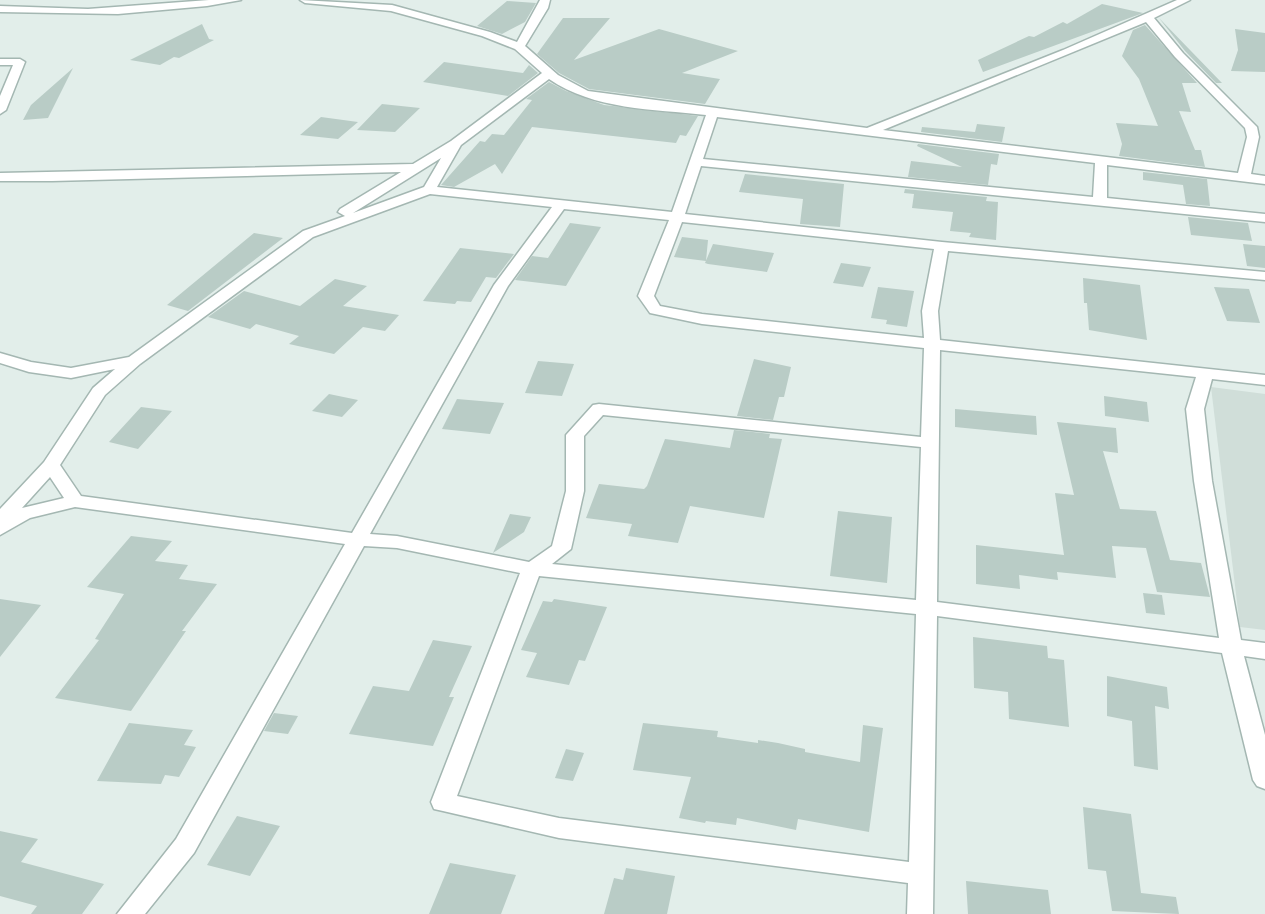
<svg xmlns="http://www.w3.org/2000/svg" width="1265" height="914" viewBox="0 0 1265 914" font-family="'Asap Condensed',sans-serif">
<style>
.built{fill:#d0ded9}
.building{fill:#b9ccc6}
.lines{fill:none;stroke-linecap:round;stroke-linejoin:round}
.minor-casing{stroke:#a4b7b2;stroke-width:3}
.minor{fill:#fff;fill-rule:evenodd}
</style>
<rect width="100%" height="100%" fill="#e2eeea"/>
<path class="built" d="M1211,387L1265,394V630L1240,627Z"/>
<path class="building" d="M507,1L536,3L525,22L502,34L477,26Z
M1102,4L1143,13L983,72L978,60L1029,36L1034,37L1063,22L1067,24Z
M563,18H610L574,60L659,29L738,51L682,73L720,79L705,104L589,89L559,73L537,54Z
M1159,18L1222,83H1216L1185,51Z
M202,24L209,39L214,40L179,58L174,57L160,65L130,60Z
M1145,25L1197,83H1182L1191,112L1179,111L1195,150H1201L1205,167L1119,156L1122,144L1116,123L1158,126L1139,79L1122,56L1133,30Z
M1235,29L1265,33V72L1231,71L1238,50Z
M444,62L523,73L529,65L538,73L508,96L423,82Z
M73,68L48,118L23,120L31,105Z
M549,82L566,91L604,105L698,116L686,136L680,135L676,143L532,127L502,174L495,164L454,187L441,185L480,141L485,142L492,134L504,135L532,100L526,99Z
M382,104L420,108L395,132L357,130Z
M321,117L358,122L338,139L300,135Z
M977,124L1005,127L1002,142L921,132L922,127L975,132Z
M918,144L999,154L997,165L991,164L988,185L908,177L911,161L962,167L917,146Z
M1143,172L1207,179L1210,206L1186,204L1183,185L1143,180Z
M745,174L844,184L840,227L800,224L803,199L739,192Z
M905,189L987,197L986,201L998,202L996,240L969,237L971,233L950,231L953,212L912,208L914,194L904,193Z
M1188,217L1248,223L1252,241L1191,235Z
M570,223L601,227L566,286L515,280L532,256L548,258Z
M254,233L283,238L188,311L167,305Z
M682,237L708,240L706,261L674,257Z
M713,244L774,253L767,272L708,264L705,263Z
M1243,244L1265,246V268L1247,266Z
M460,248L514,254L496,278L486,277L471,302L457,301L455,304L423,301Z
M841,263L871,267L863,287L833,283Z
M1083,278L1140,285L1147,340L1089,330L1087,303H1084Z
M335,279L367,286L343,306L399,315L385,331L363,327L334,354L289,344L299,336L256,324L250,329L208,317L244,291L300,306Z
M878,287L914,291L907,327L886,324L887,320L871,318Z
M1214,287L1249,289L1260,323L1227,321Z
M754,359L791,367L784,397H779L773,420L737,416Z
M538,361L574,364L562,396L525,393Z
M329,394L358,400L342,417L312,411Z
M1104,396L1147,402L1149,422L1105,416Z
M457,399L504,403L490,434L442,429Z
M141,407L172,411L138,449L109,442Z
M955,409L1036,416L1037,435L955,427Z
M1057,422L1116,428L1118,453L1103,451L1120,509L1156,511L1170,560L1201,563L1210,597L1157,592L1146,548L1112,546L1116,578L1057,572L1058,580L1019,575L1020,589L976,584V545L1064,555L1055,493L1074,495Z
M734,430L770,434L769,438L782,439L764,518L690,506L678,543L628,536L632,524L586,518L599,484L644,489L647,486L665,439L730,448Z
M838,511L892,517L887,583L830,576Z
M510,514L531,517L524,532L493,553Z
M131,536L172,541L155,561L188,565L179,579L217,584L182,631H186L131,711L55,698L99,640L95,639L124,594L87,587Z
M1143,593L1162,595L1165,615L1146,613Z
M0,599L41,605L0,657Z
M554,599L607,607L585,661L579,660L569,685L526,677L537,653L521,650L543,601L552,602Z
M973,637L1047,646L1048,658L1064,660L1069,727L1009,719L1008,692L974,688Z
M433,640L472,646L449,697H454L433,746L349,734L373,686L409,691Z
M1107,676L1167,687L1169,709L1155,706L1158,770L1134,766L1132,721L1107,716Z
M274,713L298,716L288,734L264,731Z
M129,723L193,730L184,745L196,747L179,777L165,775L161,784L97,781Z
M643,723L718,731L717,737L758,743V740L778,743L805,749V752L860,762L863,725L883,728L869,832L798,819L796,830L737,818L736,825L706,821L705,823L679,818L691,777L633,770Z
M566,749L584,753L573,781L555,778Z
M1083,807L1131,814L1141,893L1176,897L1179,914L1112,911L1106,871L1088,869Z
M237,816L280,826L250,876L207,865Z
M0,831L38,839L21,862L104,884L82,914H31L37,906L0,896Z
M450,863L516,875L501,914H429Z
M626,868L675,876L667,914H604L614,878L623,880Z
M966,881L1048,890L1051,914H968Z"/>
<g class="lines">
<defs>
<path id="minor" d="M209,0H241L207,6L118,14L0,12V6L88,9Z
M300,0L392,5L490,32L517,42L540,0H550L548,8L525,46L558,75L588,91L867,128L1063,50L1177,0H1190L1154,18L1183,53L1257,127L1259,137L1251,174L1265,176V184L1107,165V198L1265,214V222L701,166L685,214L942,242L1265,272V280L948,251L938,311L940,340L1265,375V385L1212,379L1204,409L1212,481L1241,640L1265,643V659L1244,656L1265,735V789L1257,786L1253,780L1222,653L937,616L933,914H907L908,883L559,838L443,811L434,809L431,802L520,573L397,548L364,546L194,853L145,914H117L176,839L345,544L75,507L30,518L0,535V509L44,462L93,388L115,369L71,378L29,372L0,363V353L31,362L71,368L129,357L303,231L345,216L338,212L340,209L401,172L52,181H0V173L413,164L451,141L542,73L515,49L482,36L391,11L305,3ZM1146,22L1175,57L1245,128L1247,137L1238,173L883,130ZM549,79C594,110 653,109 706,115L672,212L437,187L461,145ZM717,117L1095,163L1093,197L703,159ZM441,158L424,187L353,213ZM430,194L552,207L494,285L352,533L81,496L60,465L105,395L140,364L313,237ZM564,209L669,220L638,296L650,313L702,324L924,348L921,437L599,404L593,405L566,435V491L552,546L529,562L397,536L370,534L508,286ZM682,222L934,249L922,311L924,338L702,314L660,306L654,296ZM940,350L1196,377L1186,409L1194,481L1219,638L937,602ZM603,415L921,447L916,600L552,564L571,549L584,491V436ZM50,477L64,498L22,508ZM539,576L916,614L909,862L559,818L457,796Z
M0,59H20L25,62L6,110L0,114V96L13,65H0Z"/>
</defs>
<use href="#minor" class="minor-casing"/>
<use href="#minor" class="minor"/>
</g>
</svg>
